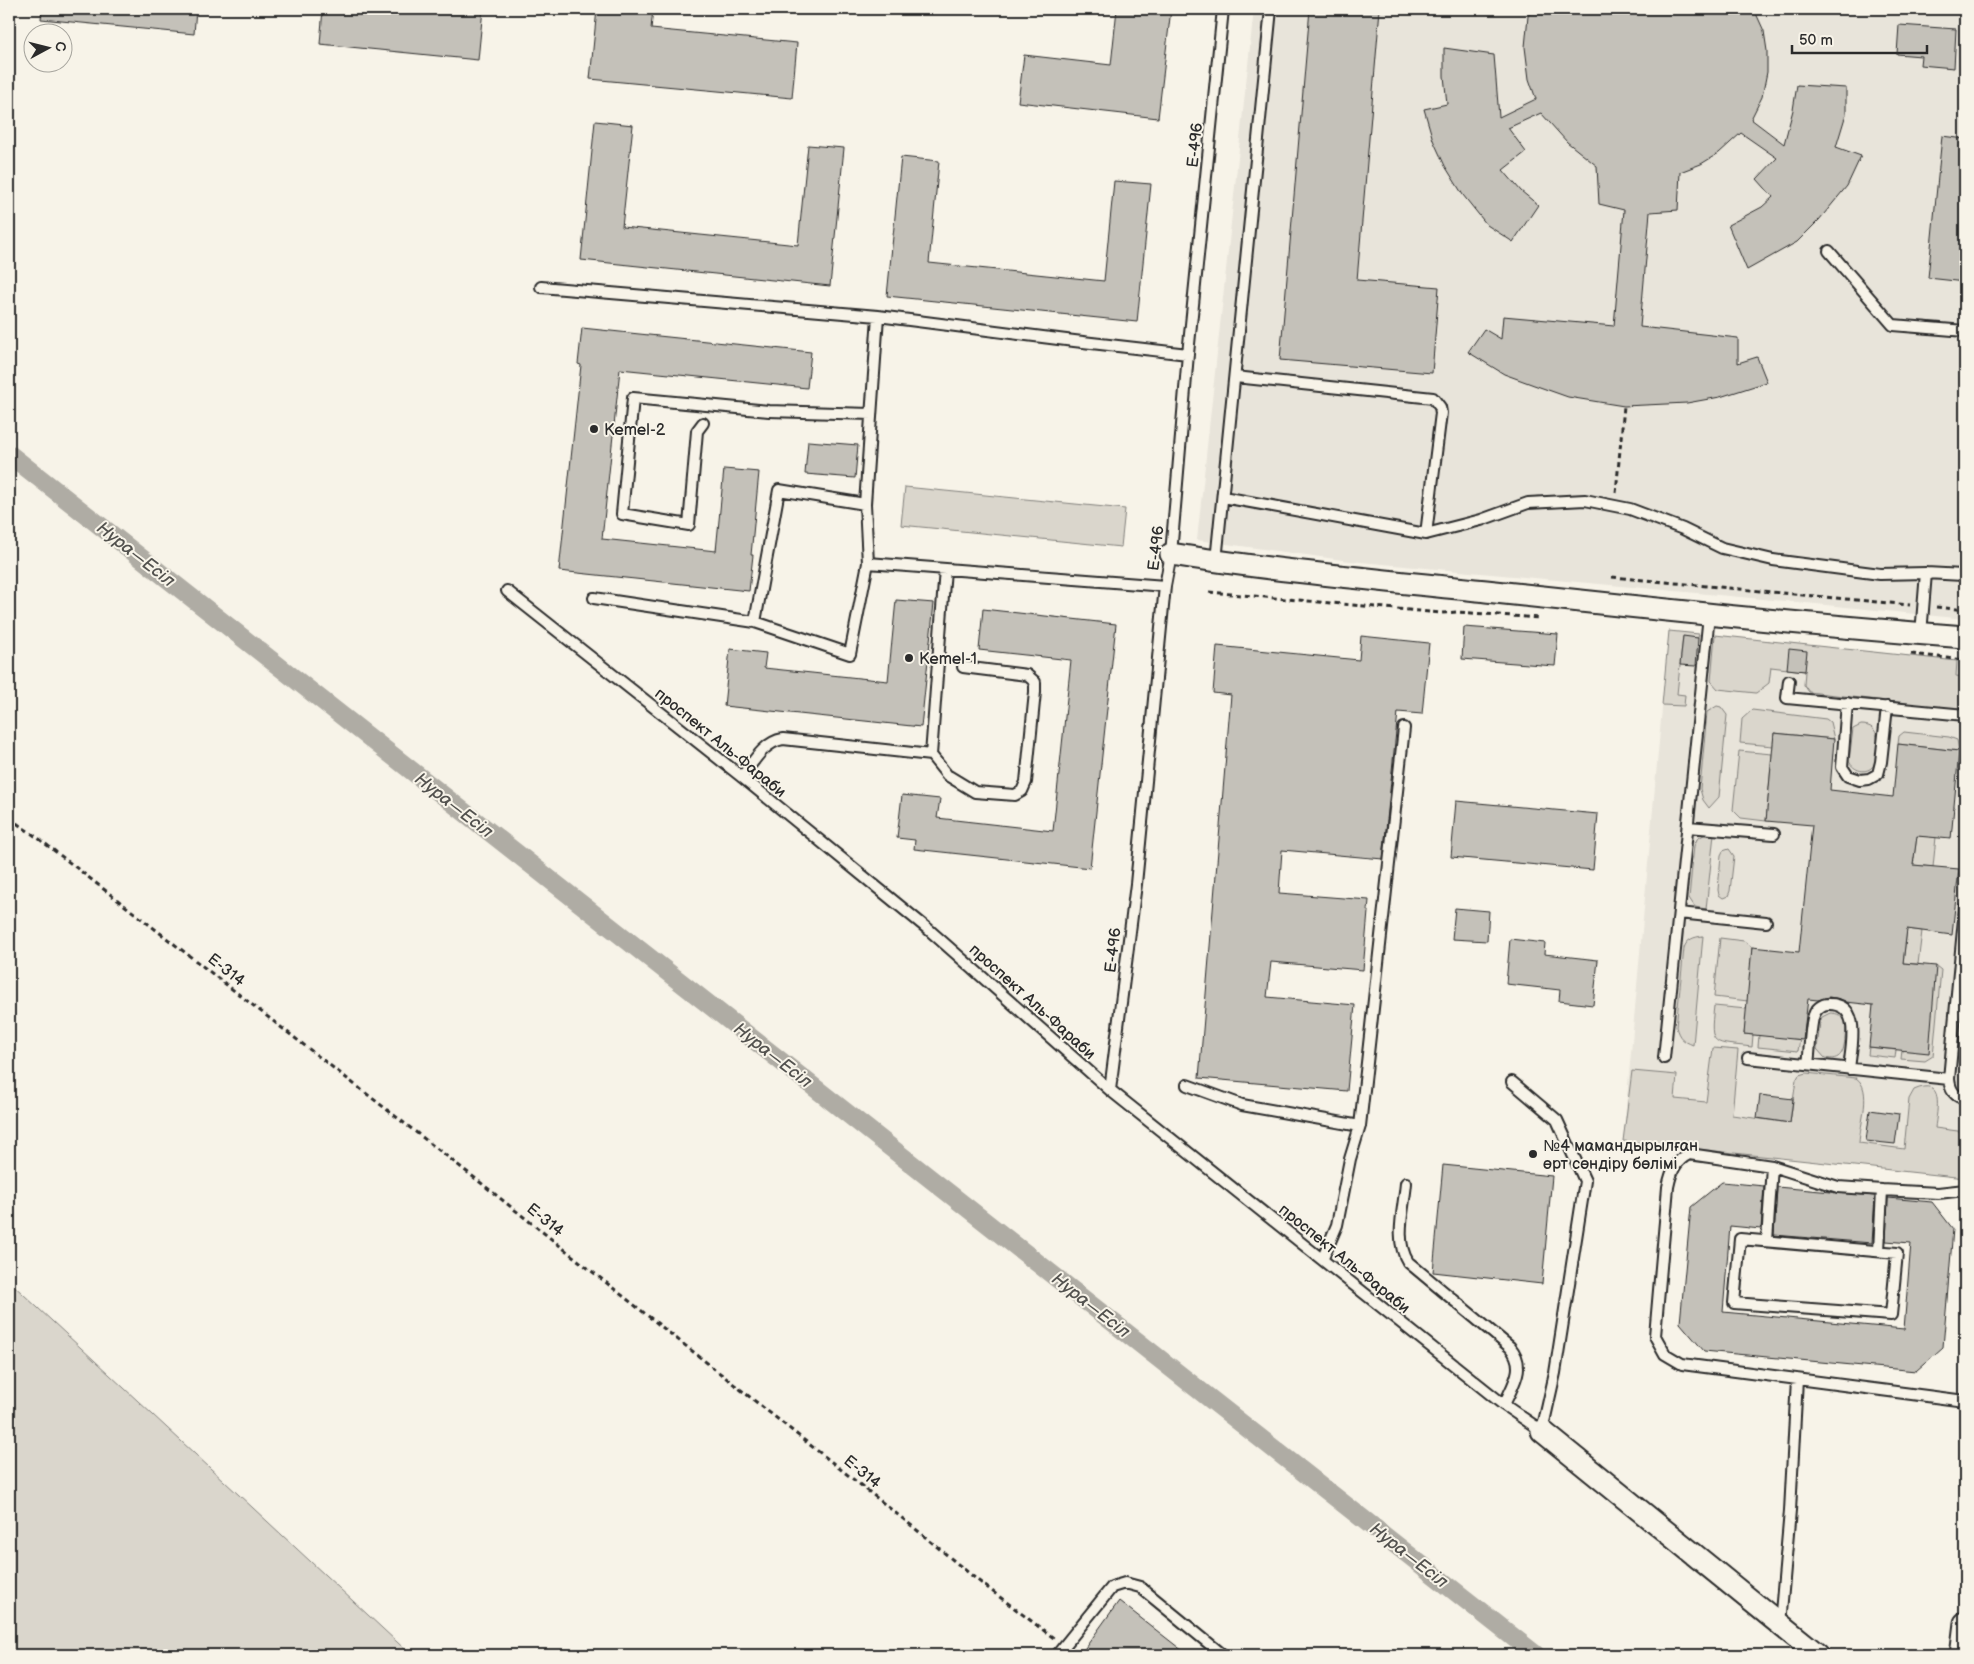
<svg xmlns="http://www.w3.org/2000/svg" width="1974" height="1664" viewBox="0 0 1974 1664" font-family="'Balsamiq Sans',sans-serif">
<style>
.built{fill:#e8e4da}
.green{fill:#dad6cc;stroke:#82807c}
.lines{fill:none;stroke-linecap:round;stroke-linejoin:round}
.canal{stroke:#afaca4;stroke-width:19}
.building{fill:#c4c1b9;stroke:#2b2b2b}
.lane-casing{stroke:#2b2b2b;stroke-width:14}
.street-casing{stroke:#2b2b2b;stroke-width:25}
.path{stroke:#2b2b2b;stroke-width:3;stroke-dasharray:5 4;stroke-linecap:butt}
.lane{stroke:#f7f3e8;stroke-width:10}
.street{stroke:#f7f3e8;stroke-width:21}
.poi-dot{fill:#2b2b2b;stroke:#f7f3e8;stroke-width:2}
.labels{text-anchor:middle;stroke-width:4;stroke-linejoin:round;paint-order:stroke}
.street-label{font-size:16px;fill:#2b2b2b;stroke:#f7f3e8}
.poi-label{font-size:16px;fill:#2b2b2b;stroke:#f7f3e8;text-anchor:start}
.water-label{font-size:18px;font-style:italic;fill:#53524f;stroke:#f7f3e8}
</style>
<rect width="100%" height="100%" fill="#f7f3e8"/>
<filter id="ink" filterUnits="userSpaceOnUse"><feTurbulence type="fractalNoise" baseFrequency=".02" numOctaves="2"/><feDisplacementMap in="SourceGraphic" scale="10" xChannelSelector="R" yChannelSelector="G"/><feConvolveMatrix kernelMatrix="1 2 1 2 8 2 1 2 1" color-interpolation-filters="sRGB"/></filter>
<g filter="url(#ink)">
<path class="built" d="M1254,9H1965V619L1806,603L1350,561L1197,540Z
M1669,631L1965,661V1178L1623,1141Z"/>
<path class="green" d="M905,487L1125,509L1121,547L901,525Z
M1669,631L1699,634L1698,638L1683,637L1677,694L1685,695L1684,706L1662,705Z
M1715,635L1957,661L1956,676L1965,677V710L1809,692L1804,685L1805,671L1771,667L1769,683L1756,693L1718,689L1711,681Z
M1717,706L1721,707L1727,715L1719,797L1709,808L1703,800L1700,789L1707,712Z
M1752,710L1826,719L1830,722L1834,739L1774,733L1773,746L1740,743L1742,719Z
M1861,725C1878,725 1878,737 1877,750C1876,754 1877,761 1874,765C1867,775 1853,771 1849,761L1853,729Z
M1904,732L1949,737L1957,740L1959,751L1898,744L1899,736Z
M1739,751L1772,754L1766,821L1741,818L1733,810Z
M1707,833L1714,834L1706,909L1695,907L1689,898L1694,846L1697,839Z
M1917,836L1936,837L1933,867L1913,865Z
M1729,849L1734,856L1730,891L1728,896L1723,898L1719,895L1718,890L1721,855L1723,851Z
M1907,929L1922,931L1918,964L1903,963Z
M1703,936L1693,1045C1683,1041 1679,1038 1676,1027L1684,948C1687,939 1694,937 1703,936Z
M1720,938L1744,941L1752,947L1748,1001L1714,997Z
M1936,966L1941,970L1933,1056L1925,1061L1901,1059L1902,1050Z
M1965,981V1074L1958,1062Z
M1714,1006L1747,1009L1744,1034L1753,1035L1752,1047C1713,1042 1709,1048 1714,1006Z
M1830,1013C1846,1013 1847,1025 1845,1038C1844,1051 1841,1062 1825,1058L1817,1049L1820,1022L1822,1017Z
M1759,1035L1800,1039L1798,1051L1758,1047Z
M1869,1047L1896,1050L1895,1058L1868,1055Z
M1713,1048L1738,1050L1732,1115L1790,1123L1796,1080L1799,1075L1806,1073L1856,1078C1873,1089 1860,1124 1859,1143L1904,1149L1909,1099L1914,1090C1945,1076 1937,1110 1935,1128L1965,1132V1178L1623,1141L1632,1071L1677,1075L1675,1099L1706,1102Z
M9,1281L411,1655H9Z"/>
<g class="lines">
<path class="canal" d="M9,454L1536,1655"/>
</g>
<path class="building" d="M42,9H196L194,34L41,19Z
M323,9H422L440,11V9H483L478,60L320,44Z
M597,9H653L651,29L797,43L792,98L590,79Z
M1117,9H1171L1158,118L1018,102L1024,55L1111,65Z
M1310,9H1380L1357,280L1439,287L1432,373L1280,360Z
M1533,9H1754L1764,31L1767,51V72L1762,97L1751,119L1784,144L1793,110L1797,85L1846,88V114L1836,147L1861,156L1847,186L1819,220L1797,242L1747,270L1728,225L1762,207L1773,197L1757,179L1777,158L1741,133L1719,153L1701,164L1680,172L1678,210L1650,212L1640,327L1738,338V363L1757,357L1767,382L1720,397L1687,403L1624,406L1568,397L1534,385L1504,374L1468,352L1484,329L1501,339L1503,316L1614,326L1624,210L1599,204L1597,166L1567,142L1541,113L1508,128L1526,152L1503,170L1521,191L1538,205L1513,242L1487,225L1463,195L1445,166L1433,140L1424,109L1447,104L1444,76V48L1494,55L1499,117L1536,99L1529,79L1525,47L1528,16Z
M1899,25L1956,29L1954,68L1920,65L1921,56L1897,54Z
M595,121L633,125L622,227L798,245L808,145L844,148L830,286L581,260Z
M1942,136L1965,139V282L1928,278Z
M901,157L939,161L929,263L1104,281L1114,181L1151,184L1137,322L887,296Z
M582,328L811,352L807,388L620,369L602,539L716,551L724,469L759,472L751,555H753L749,591L559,571L581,365L578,364Z
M808,441L858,445L855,478L805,474Z
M896,600L934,603L921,727L724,706L730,649L766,653L764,668L888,681Z
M983,609L1116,624L1090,868L914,849L915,840L897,838L902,795L940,799L937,818L1053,831L1071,660L979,650Z
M1464,627L1558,634L1555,666L1462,659Z
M1361,636L1429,643L1422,714L1398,712L1383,859L1282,850L1279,893L1369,900L1363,970L1271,962L1267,997L1355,1005L1347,1091L1199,1078L1231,695L1213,693L1217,646L1359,660Z
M1683,636L1698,638L1696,666L1680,665Z
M1789,649L1807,651L1805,671L1787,669Z
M1774,733L1834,739L1830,790L1893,797L1898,744L1959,751L1951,839L1917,836L1913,865L1959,869L1952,935L1907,929L1903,963L1936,966L1929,1053L1869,1047L1873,1005L1846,1002L1840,999L1829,997L1818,1000L1808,999L1803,1040L1744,1034L1752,947L1799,952L1812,825L1766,821Z
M1456,801L1598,814L1593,870L1451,857Z
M1455,908L1489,911L1487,941L1452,939Z
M1510,939L1545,943L1544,954L1598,960L1593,1005L1559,1001L1560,990L1506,984Z
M1760,1095L1793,1099L1790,1123L1757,1118Z
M1870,1110L1899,1114L1895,1144L1866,1141Z
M1443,1165L1552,1176L1542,1284L1433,1272Z
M1722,1182L1764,1186L1761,1229L1730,1226L1723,1312L1904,1329L1911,1243L1886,1241L1888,1198L1932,1202L1953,1229L1943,1347L1916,1371L1704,1351L1680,1323L1691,1207Z
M1777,1187L1875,1196L1872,1243L1774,1235Z
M1119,1601L1188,1655H1080Z"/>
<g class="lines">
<defs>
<path id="lane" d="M1829,251L1893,325L1965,331
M541,287L878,316L1074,341L1188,354
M1235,377L1433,398L1440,407L1441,413L1426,534
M703,423L697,431L689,525L622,514L633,398L769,411L871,414
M1223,497L1426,534L1481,520L1528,503L1585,500L1630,509L1683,529L1722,548L1773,560L1880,574L1926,573L1963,575L1965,573
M1216,561L1271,9
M868,563L865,504L878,316
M945,569L931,755L947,775L975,792L1015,795L1022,791L1026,782L1035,692V682L1027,675L963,667
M507,591L742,777L928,929L1110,1090L1504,1405L1542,1431L1555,1373L1585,1181L1557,1120L1512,1082
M594,598L755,622L850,654L868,563L1165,586
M755,622L779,490L865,504
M1921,634L1926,573
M1789,681L1787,698L1965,715
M1847,703L1842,767L1848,776L1860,780L1869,779L1878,774L1881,762L1887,707
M742,777C753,762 764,742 783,739L931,755
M1688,827L1774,834
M1965,908L1949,1079C1950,1090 1954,1096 1965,1099
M1679,913L1766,922
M1664,1058L1709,615
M1748,1058L1949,1079
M1808,1064C1810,1052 1810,1024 1814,1015C1816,1009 1822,1004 1828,1004C1863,1003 1851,1047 1849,1069
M1187,1085L1242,1105L1360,1126
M1110,1090L1136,884L1165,586L1171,554L1188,354L1223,9
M1772,1166L1689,1154C1675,1161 1671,1172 1668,1187L1655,1336L1665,1354L1682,1364L1965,1401
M1406,1183C1404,1208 1394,1240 1408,1262L1510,1347C1527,1367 1513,1384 1504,1405
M1740,1239L1897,1253L1891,1315L1734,1303Z
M1767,1241L1772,1166L1838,1187L1882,1190
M1879,1251L1882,1190L1938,1193L1965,1190
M1323,1258L1337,1225L1350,1159L1360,1126L1404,728
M1780,1624L1790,1511L1797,1379
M1057,1655L1112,1587L1125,1583L1140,1587L1223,1655"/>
<path id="street" d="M1171,554C1275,571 1380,580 1486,591C1645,608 1805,625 1965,637
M1542,1431L1818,1655
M1961,1655L1965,1623"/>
</defs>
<use href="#lane" class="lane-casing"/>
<use href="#street" class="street-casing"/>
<path class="path" d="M1616,493L1624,406
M1612,577L1910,605
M1209,592L1441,613L1458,612L1539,618
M1936,607L1965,610
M1911,654L1965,660
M9,818L38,838L476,1179L912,1526L976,1579L1055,1639"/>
<use href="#lane" class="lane"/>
<use href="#street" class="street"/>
</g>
</g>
<g class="poi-dot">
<circle cx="594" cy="429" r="5"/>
<circle cx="909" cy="658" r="5"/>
<circle cx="1533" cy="1154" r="5"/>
</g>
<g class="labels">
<g class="street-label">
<text transform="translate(1194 145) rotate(-84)" y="6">E-496</text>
<text transform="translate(1155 548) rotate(-83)" y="6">E-496</text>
<text transform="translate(721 742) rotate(39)" y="6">проспект Аль-Фараби</text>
<text transform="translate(1112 950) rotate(-83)" y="6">E-496</text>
<text transform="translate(227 969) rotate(38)" y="6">E-314</text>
<text transform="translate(1033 1001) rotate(42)" y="6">проспект Аль-Фараби</text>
<text transform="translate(546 1219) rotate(39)" y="6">E-314</text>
<text transform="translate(1345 1258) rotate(39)" y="6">проспект Аль-Фараби</text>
<text transform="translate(863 1471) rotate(39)" y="6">E-314</text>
</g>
<g class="poi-label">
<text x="604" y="435">Kemel-2</text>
<text x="919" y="664">Kemel-1</text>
<text x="1543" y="1151">№4 мамандырылған<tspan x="1543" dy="18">өрт сөндіру бөлімі</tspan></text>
</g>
<g class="water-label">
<text transform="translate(136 554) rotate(38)" y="6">Нура—Есіл</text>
<text transform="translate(454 805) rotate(38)" y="6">Нура—Есіл</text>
<text transform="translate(773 1055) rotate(38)" y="6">Нура—Есіл</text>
<text transform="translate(1091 1305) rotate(38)" y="6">Нура—Есіл</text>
<text transform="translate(1409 1555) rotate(38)" y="6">Нура—Есіл</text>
</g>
</g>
<rect width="1974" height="1664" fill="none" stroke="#f7f3e8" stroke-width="30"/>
<rect x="15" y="15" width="1944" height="1634" fill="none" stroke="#2b2b2b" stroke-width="2" filter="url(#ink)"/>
<g transform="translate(48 48) rotate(83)"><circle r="24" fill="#f7f3e8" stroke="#a5a39c"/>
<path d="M0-4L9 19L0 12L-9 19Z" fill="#2b2b2b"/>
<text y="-8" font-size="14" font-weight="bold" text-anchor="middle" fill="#2b2b2b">С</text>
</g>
<path d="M1792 45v8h135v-8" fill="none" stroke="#2b2b2b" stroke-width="2.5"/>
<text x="1799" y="45" font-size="15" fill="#2b2b2b" stroke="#f7f3e8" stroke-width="4" paint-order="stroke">50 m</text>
</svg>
